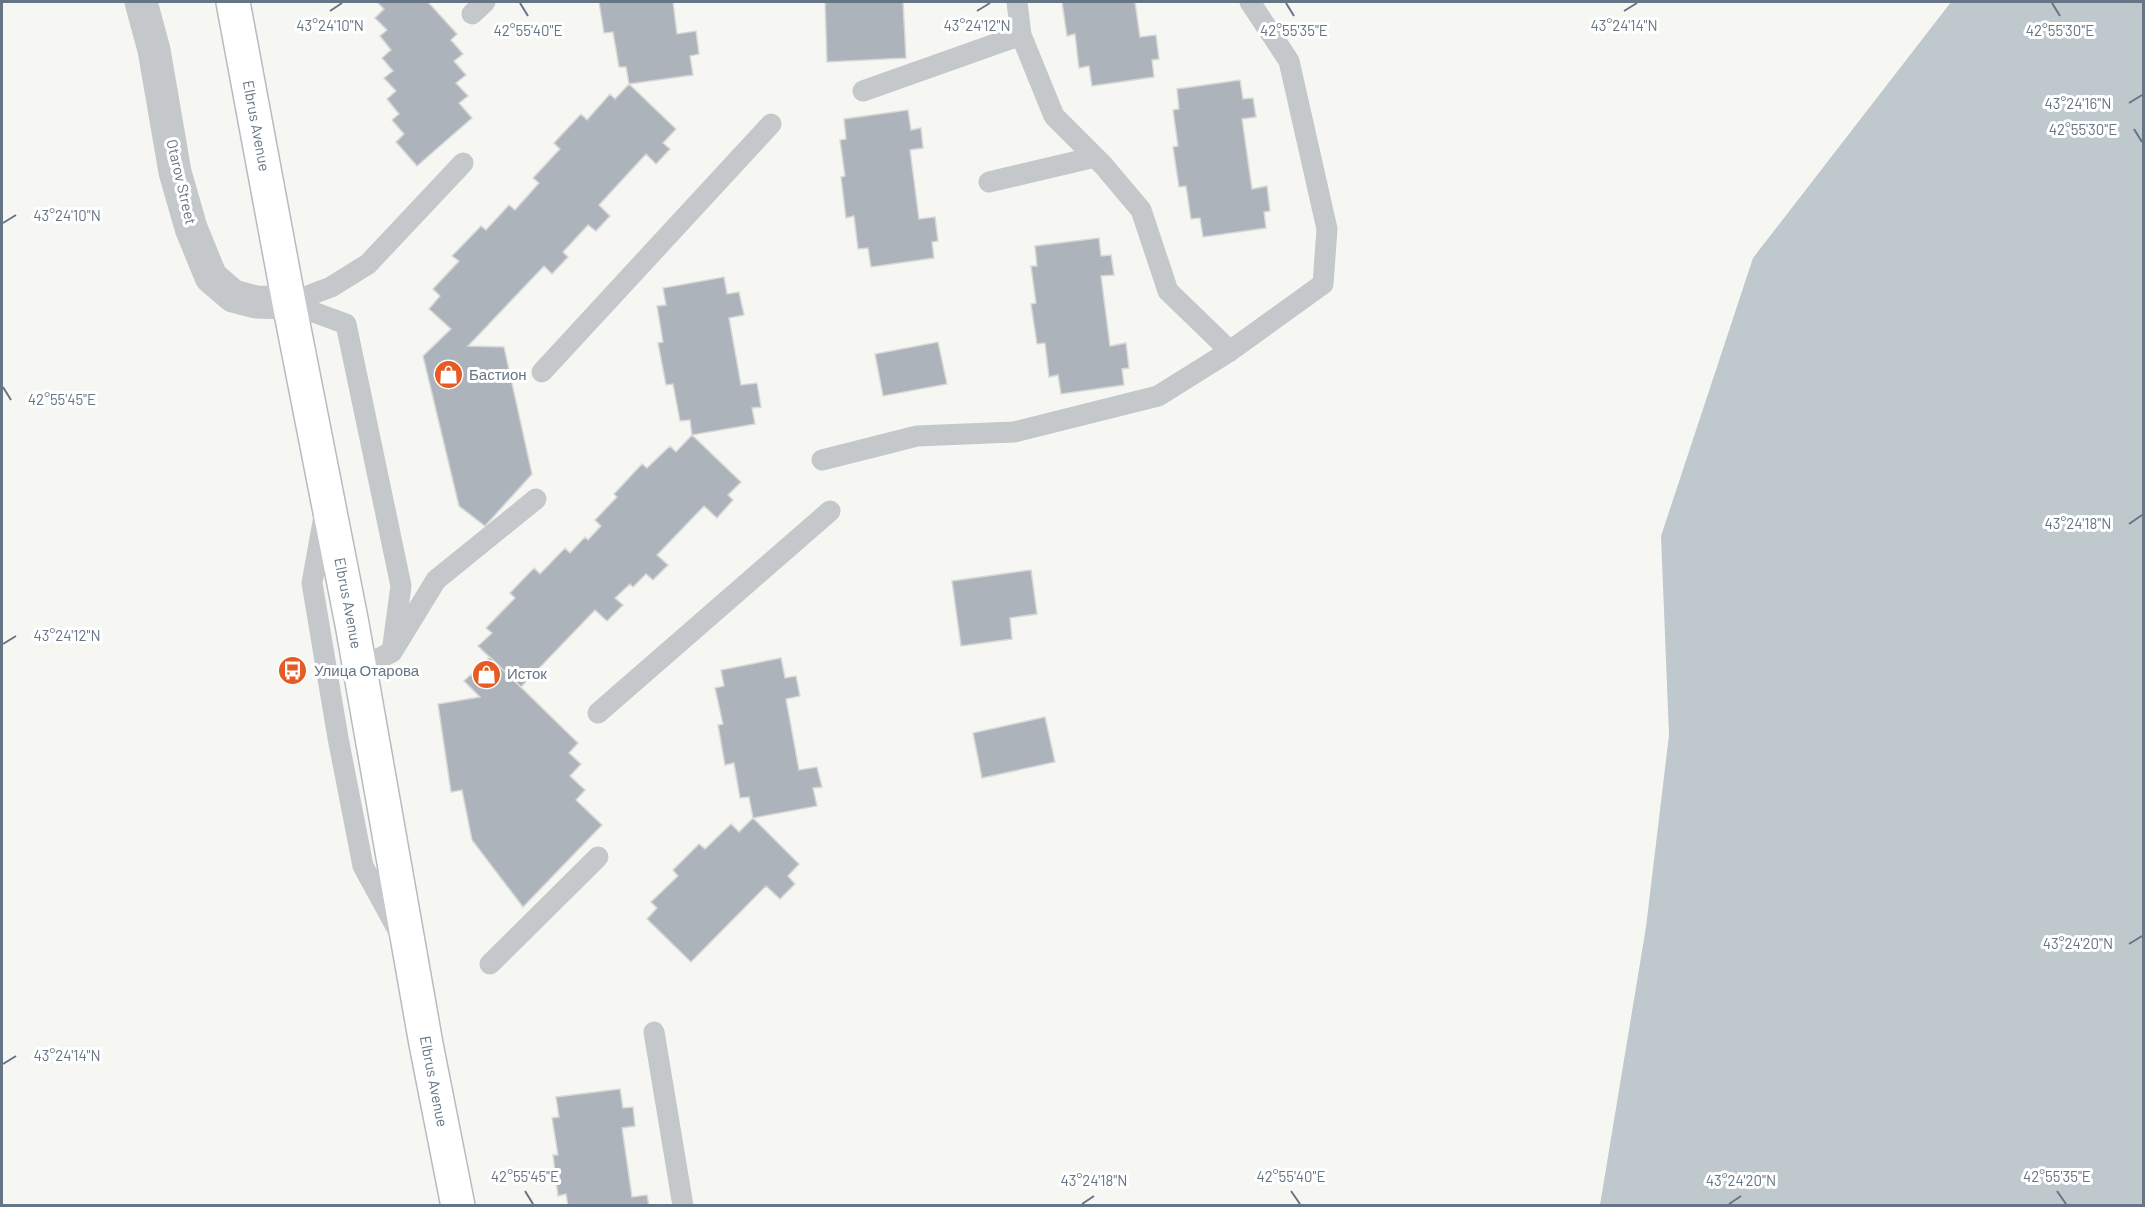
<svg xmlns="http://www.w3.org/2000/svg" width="2145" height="1207" viewBox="0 0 2145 1207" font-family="Barlow,sans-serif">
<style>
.water{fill:#bec8cd}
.building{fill:#acb3ba;stroke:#d8d8d6;stroke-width:1.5}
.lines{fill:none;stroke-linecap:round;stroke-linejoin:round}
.primary-casing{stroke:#b7bbbf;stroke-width:36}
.lane{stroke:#c4c8cb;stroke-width:21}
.street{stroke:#c4c8cb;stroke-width:33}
.primary{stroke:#fff;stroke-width:33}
.ticks{fill:none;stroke:#657585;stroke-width:2}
.labels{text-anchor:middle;stroke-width:6;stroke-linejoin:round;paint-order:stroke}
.street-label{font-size:15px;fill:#657585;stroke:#fff}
.poi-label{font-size:15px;fill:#657585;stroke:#fff;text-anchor:start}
.ticks-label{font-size:15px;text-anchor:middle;fill:#657585;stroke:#fff;stroke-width:6;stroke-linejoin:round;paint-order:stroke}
</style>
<rect width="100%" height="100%" fill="#f6f7f3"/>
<path class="water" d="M1951,2H2143V1205H1600L1646,927L1669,735L1661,536L1753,258Z"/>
<path class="building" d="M377,2H428L457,34L451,40L463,54L454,61L466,75L456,83L468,96L459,103L472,118L417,166L396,142L404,134L392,120L399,114L387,99L396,91L384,78L393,71L382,58L391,50L380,36L387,30L375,18L384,9Z
M599,2H673L677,34L696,31L699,54L690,56L693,75L629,84L626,67H619L613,32L604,33Z
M825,2H903L906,58L827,62Z
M1062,2H1135L1140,37L1156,35L1159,59L1152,60L1154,77L1092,86L1089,66L1079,68L1075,34L1067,36Z
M1240,80L1243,99L1253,98L1256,117L1242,119L1252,189L1267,186L1270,211L1264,212L1266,228L1203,237L1200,218L1191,219L1186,186L1179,187L1173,147L1178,146L1173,110L1179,109L1177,89Z
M629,84L676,129L663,143L670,149L656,164L646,154L599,205L610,216L596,231L588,225L563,252L568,257L552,274L544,266L468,346L504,347L532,474L485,526L459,506L423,356L451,329L429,309L440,296L433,289L459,261L452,256L481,226L486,230L509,205L515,210L539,183L533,178L560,149L554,143L581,114L587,120L610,94L615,99Z
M908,110L911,130L921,128L923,148L910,150L919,219L935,217L938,241L932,242L934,258L871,267L868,248L858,249L854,216L846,218L841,177L845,176L840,140L846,139L844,119Z
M1099,238L1101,256L1111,255L1114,275L1101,276L1110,346L1126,343L1129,368L1122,369L1124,385L1061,394L1058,375L1049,377L1045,343L1037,344L1031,304L1036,303L1031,266H1037L1035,246Z
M724,277L727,294L739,292L744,315L729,318L741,385L757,383L761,407L752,408L755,424L692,435L690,420L680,421L673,384L666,385L658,343L663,342L657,306L666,305L663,288Z
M938,342L947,384L883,396L875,354Z
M692,435L741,482L728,495L733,500L717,518L704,506L657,555L668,565L653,580L646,574L633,587L630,584L615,598L623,605L607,621L595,610L521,687L478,646L492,633L486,628L515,598L510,593L534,568L540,574L565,548L570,553L585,537L588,540L601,526L595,520L617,497L614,494L642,464L647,468L670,446L676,452Z
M1031,570L1037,614L1010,618L1012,639L961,646L952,581Z
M490,657L578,743L569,753L581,764L570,776L585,790L576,800L602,825L523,907L472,840L462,790L451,792L438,704L480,697L464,681Z
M781,658L785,678L796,676L800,696L786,699L799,770L817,767L822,787L813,788L817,806L753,818L749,797L740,798L734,763L725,765L718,725L723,724L715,688L724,686L721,670Z
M1045,717L1055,762L982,778L973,733Z
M753,818L799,864L788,876L795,884L780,899L766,886L691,962L647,919L657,908L651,902L678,876L673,870L699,844L705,849L731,824L739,832Z
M620,1089L623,1108L633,1107L635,1126L622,1128L632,1197L647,1195L649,1206H568L566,1194L558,1196L553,1155H558L552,1118L559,1117L556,1097Z"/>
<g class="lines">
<defs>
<g id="primary">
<path id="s1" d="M233,2L289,303L352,624L426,1044L458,1206"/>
</g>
</defs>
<use href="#primary" class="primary-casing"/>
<path class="lane" d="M1017,2L1021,35
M472,14L485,2
M863,91L1021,35L1054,116L1103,165L1141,210L1168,291L1230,351
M989,182L1095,157
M289,303L346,324L401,586L392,652
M289,303L331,287L368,264L463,163
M542,372L771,124
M822,460L917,436L1014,432L1158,396L1230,351L1323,284L1327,229L1289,61L1250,2
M324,516L312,583L338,738L363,866L399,932
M360,668L392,652L436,580L536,499
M598,713L830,511
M490,964L598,857
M654,1032L683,1206"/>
<path class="street" d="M141,2L154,50L175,172L191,228L211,277L233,296L256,302L289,303"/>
<use href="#primary" class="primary"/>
</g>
<path class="ticks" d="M520,3L528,16M1286,3L1294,16M2052,3L2060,16M330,11L342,3M977,11L990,3M1624,11L1637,3M2129,103L2142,95M2134,129L2142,142M3,223L16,215M3,387L11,400M2129,524L2142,515M3,644L16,636M2129,944L2142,936M3,1064L16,1056M525,1191L533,1204M1291,1191L1300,1204M2057,1191L2066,1204M1082,1204L1094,1196M1729,1204L1741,1196"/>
<defs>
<symbol id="shop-disc" viewBox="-11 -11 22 22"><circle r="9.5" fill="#e65b23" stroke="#fff"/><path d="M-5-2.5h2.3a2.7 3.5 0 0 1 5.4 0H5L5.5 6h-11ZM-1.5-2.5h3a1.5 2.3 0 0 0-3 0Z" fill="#fff"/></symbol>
<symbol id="bus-disc" viewBox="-11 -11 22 22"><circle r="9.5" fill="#e65b23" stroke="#fff"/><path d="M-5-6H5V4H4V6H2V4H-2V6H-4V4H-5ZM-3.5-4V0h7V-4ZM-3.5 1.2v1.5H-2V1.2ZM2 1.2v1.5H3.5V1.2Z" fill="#fff"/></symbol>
</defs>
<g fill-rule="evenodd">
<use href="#shop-disc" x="432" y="358" width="33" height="33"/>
<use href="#bus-disc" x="276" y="654" width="33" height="33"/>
<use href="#shop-disc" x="470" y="658" width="33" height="33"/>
</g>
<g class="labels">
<g class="street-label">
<text dy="5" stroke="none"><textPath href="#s1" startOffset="126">Elbrus Avenue</textPath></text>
<text transform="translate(181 182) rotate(77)" y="5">Otarov Street</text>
<text dy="5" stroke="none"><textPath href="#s1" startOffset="612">Elbrus Avenue</textPath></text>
<text dy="5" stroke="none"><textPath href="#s1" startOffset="1098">Elbrus Avenue</textPath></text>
</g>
<g class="poi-label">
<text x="469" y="380">Бастион</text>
<text x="314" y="676">Улица Отарова</text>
<text x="507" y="679">Исток</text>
</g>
</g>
<g class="ticks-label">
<text x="330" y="31">43°24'10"N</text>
<text x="977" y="31">43°24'12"N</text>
<text x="1624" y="31">43°24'14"N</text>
<text x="528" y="36">42°55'40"E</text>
<text x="1294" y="36">42°55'35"E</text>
<text x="2060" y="36">42°55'30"E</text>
<text x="2078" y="109">43°24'16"N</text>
<text x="2083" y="135">42°55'30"E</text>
<text x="67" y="221">43°24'10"N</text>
<text x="62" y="405">42°55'45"E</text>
<text x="2078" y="529">43°24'18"N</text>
<text x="67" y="641">43°24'12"N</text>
<text x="2078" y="949">43°24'20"N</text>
<text x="67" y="1061">43°24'14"N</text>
<text x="525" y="1182">42°55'45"E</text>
<text x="1291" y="1182">42°55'40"E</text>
<text x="2057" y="1182">42°55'35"E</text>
<text x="1094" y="1186">43°24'18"N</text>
<text x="1741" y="1186">43°24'20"N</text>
</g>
<rect width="2145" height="1207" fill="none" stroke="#657585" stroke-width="6"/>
</svg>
